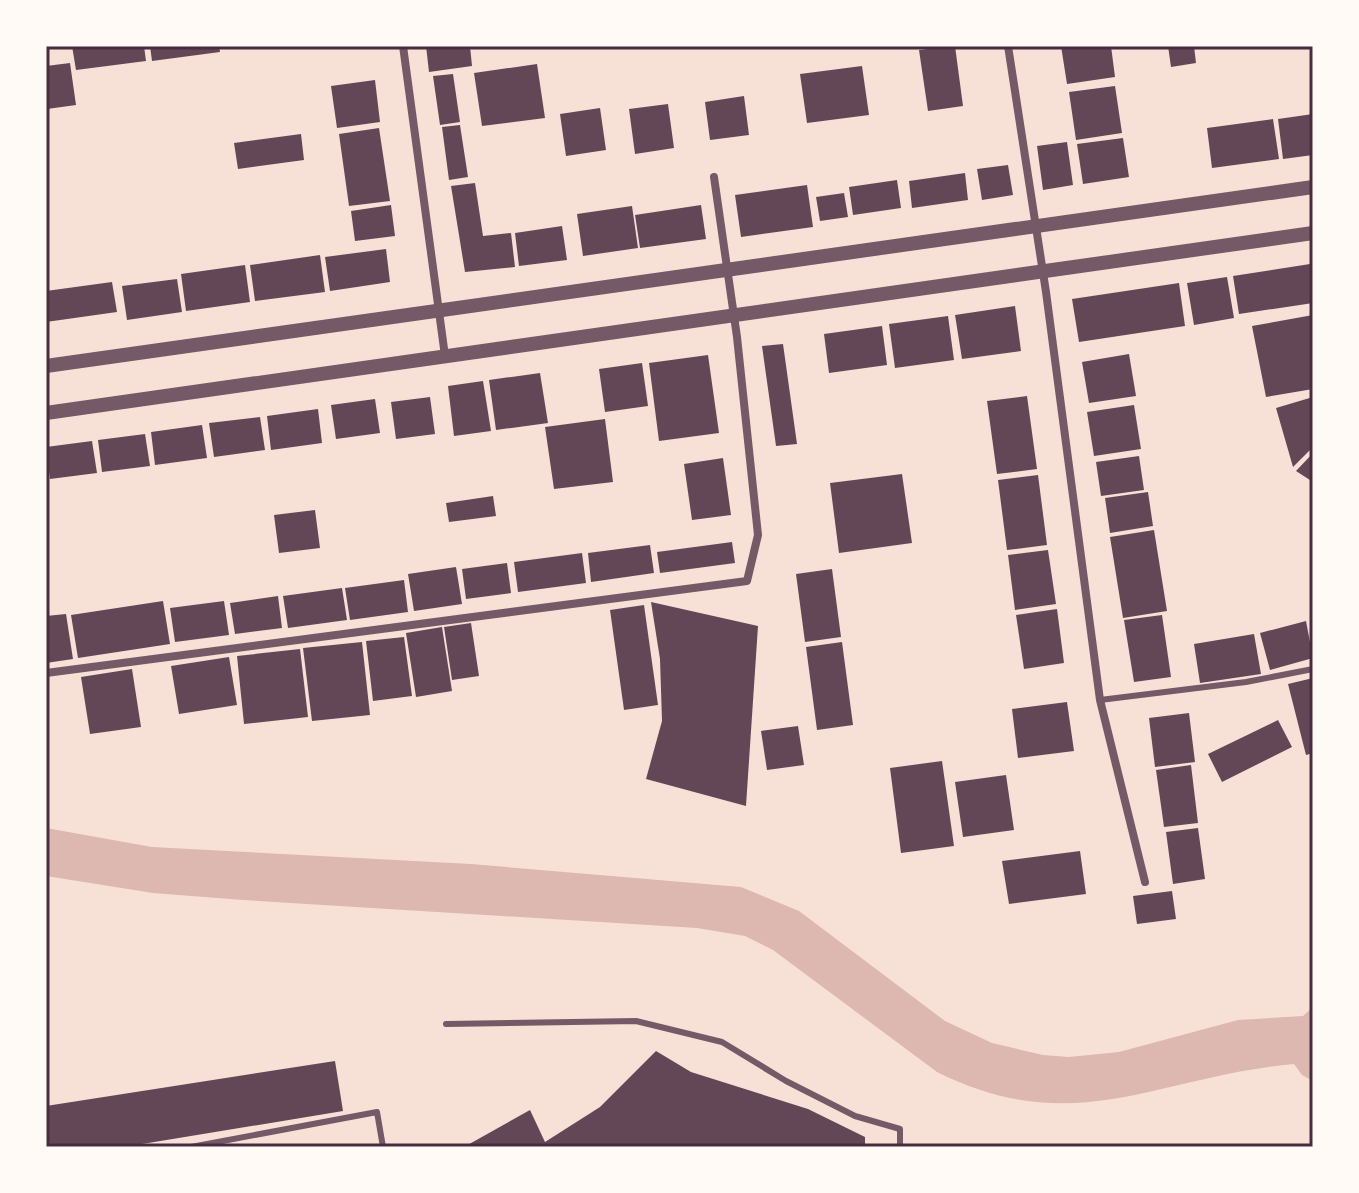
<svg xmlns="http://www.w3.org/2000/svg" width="1359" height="1193" viewBox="0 0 1359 1193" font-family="Lora,serif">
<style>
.water{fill:#dcb8b0}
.building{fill:#644757}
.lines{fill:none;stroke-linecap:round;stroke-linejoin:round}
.service{stroke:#755966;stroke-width:6}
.minor{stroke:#755966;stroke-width:8}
.tertiary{stroke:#755966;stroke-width:14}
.neatline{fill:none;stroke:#4a2c40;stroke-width:3}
</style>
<rect width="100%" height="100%" fill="#f7e1d7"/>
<path class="water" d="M46,828L152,847L471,864L741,887L799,911L945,1021L992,1043L1043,1055L1069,1057L1119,1052L1238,1020L1303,1016L1313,1007V1081L1302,1075L1294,1064C1157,1076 1075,1141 937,1072L773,950L745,936L697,928L243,900L153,893L46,876Z"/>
<path class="building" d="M72,46H144L146,61L76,70Z
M150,46H219L220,52L152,61Z
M426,46H470L472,66L429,72Z
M955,46L963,106L928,111L919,50Z
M1061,46H1111L1115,77L1067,84Z
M1168,46H1194L1196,63L1171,67Z
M70,63L76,105L47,109L46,66Z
M537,64L545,118L482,126L474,73Z
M862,66L869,115L807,123L800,74Z
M453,74L460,122L440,125L433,76Z
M375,80L380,122L337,128L331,86Z
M1115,86L1122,133L1076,140L1069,92Z
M744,96L749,135L710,140L705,102Z
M668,104L674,148L635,154L629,109Z
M600,108L606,150L566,156L560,114Z
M1313,114V155L1283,159L1278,119Z
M1273,119L1279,159L1212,168L1207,128Z
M460,125L468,177L449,180L442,127Z
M379,128L390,201L349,206L339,134Z
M301,134L304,160L238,169L234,143Z
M1123,138L1129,177L1083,184L1077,144Z
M1067,142L1073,185L1043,190L1037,146Z
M1008,165L1013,195L982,200L977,169Z
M965,173L968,200L912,208L909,181Z
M897,180L901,208L853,215L849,187Z
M475,183L483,236L511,233L515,267L465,272L451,186Z
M807,185L813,227L741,237L735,195Z
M844,193L848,217L820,221L816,197Z
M391,205L395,236L355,241L351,211Z
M701,205L706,239L640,248L635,215Z
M632,206L638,248L583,256L577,214Z
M562,226L567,260L519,266L515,233Z
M386,249L390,282L330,291L325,257Z
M320,255L325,292L255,301L250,265Z
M1310,264L1313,303L1239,314L1233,276Z
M245,265L250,302L186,311L181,274Z
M1227,277L1234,318L1194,325L1187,283Z
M177,279L182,312L127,320L122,286Z
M112,282L117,312L46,322V291Z
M1179,283L1185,326L1079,342L1072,299Z
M1015,306L1021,351L962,359L955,315Z
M1313,315V389L1266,397L1252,326Z
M948,316L954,360L895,368L889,324Z
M882,326L887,365L829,373L824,334Z
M783,344L797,444L776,446L762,346Z
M1129,354L1136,396L1089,403L1082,362Z
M708,355L719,433L659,441L649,363Z
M642,363L648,406L605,412L599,369Z
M540,373L548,423L496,430L489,380Z
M483,381L491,431L454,436L448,386Z
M1027,396L1037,469L997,474L987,401Z
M430,397L435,434L396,439L391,402Z
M1313,397V447L1293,467L1276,408Z
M375,399L380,433L336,439L331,405Z
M1134,405L1141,449L1094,456L1087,412Z
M318,409L322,443L271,450L267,416Z
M260,417L265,450L214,457L209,423Z
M605,419L613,482L554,489L545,427Z
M202,425L207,458L155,465L151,432Z
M145,434L150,466L102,472L98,440Z
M92,441L97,473L50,479L46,447Z
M1313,453V482L1296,471Z
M1139,456L1144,490L1101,496L1096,462Z
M723,458L731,515L692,520L684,464Z
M902,474L912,543L839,553L830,483Z
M1038,475L1047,545L1007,550L998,480Z
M1148,492L1153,526L1110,533L1105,498Z
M493,496L496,516L449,522L446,503Z
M315,510L320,548L279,553L274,515Z
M1154,530L1167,611L1123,618L1110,537Z
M732,542L735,563L660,573L657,552Z
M650,545L654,573L591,582L588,553Z
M1048,550L1056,604L1015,610L1008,555Z
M582,553L586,583L518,592L514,562Z
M507,563L511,593L466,599L462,569Z
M456,567L462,604L414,611L408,574Z
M832,569L841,637L805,642L796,574Z
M404,580L408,612L350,620L345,588Z
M342,588L347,620L288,628L283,596Z
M278,596L282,628L235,634L230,603Z
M163,601L170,644L78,658L71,615Z
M224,601L229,635L175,642L170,608Z
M651,602L758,626L746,806L646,779L662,721L660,659Z
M644,605L658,705L624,710L610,610Z
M1057,609L1064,663L1024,669L1016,615Z
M66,614L73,659L46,663V616Z
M1162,615L1171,677L1134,682L1124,620Z
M1306,621L1313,658L1270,670L1260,633Z
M471,623L479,676L452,680L444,627Z
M442,627L452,691L416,697L406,633Z
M1254,634L1261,674L1200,683L1194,644Z
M404,637L412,696L373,701L366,641Z
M362,642L370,715L312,721L303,648Z
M842,642L853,725L817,730L806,647Z
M300,649L308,717L244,724L237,656Z
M229,657L237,705L179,714L171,666Z
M132,669L141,727L90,734L81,677Z
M1313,678V753L1306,755L1288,684Z
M1067,702L1074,751L1018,758L1012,709Z
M1189,713L1195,762L1155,767L1149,718Z
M1278,720L1292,747L1222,782L1208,754Z
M798,726L804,765L767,770L761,731Z
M942,761L954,846L901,853L890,768Z
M1191,765L1198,823L1164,827L1156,770Z
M1006,775L1014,830L963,837L955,782Z
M1198,828L1205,879L1173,884L1166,832Z
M1080,851L1086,894L1009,904L1002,861Z
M1172,891L1176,919L1137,924L1133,896Z
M656,1051L691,1072L808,1109L865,1137V1147H464L530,1110L545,1142L600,1107Z
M335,1061L343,1111L124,1147H46V1106Z"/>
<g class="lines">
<path class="service" d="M1100,700L1246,682L1313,669
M446,1024L636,1021L722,1042L786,1081L855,1116L900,1129V1147
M191,1147L377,1112L383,1147"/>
<path class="minor" d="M403,46L445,356
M1008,46L1046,292L1100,700L1145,882
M46,673L747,581L758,535L737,337L714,177"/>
<path class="tertiary" d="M46,366L1313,187
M46,413L1313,233"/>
</g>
<rect width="1359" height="1193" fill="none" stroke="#fffaf5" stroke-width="96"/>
<rect x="48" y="48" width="1263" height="1097" class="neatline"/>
</svg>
